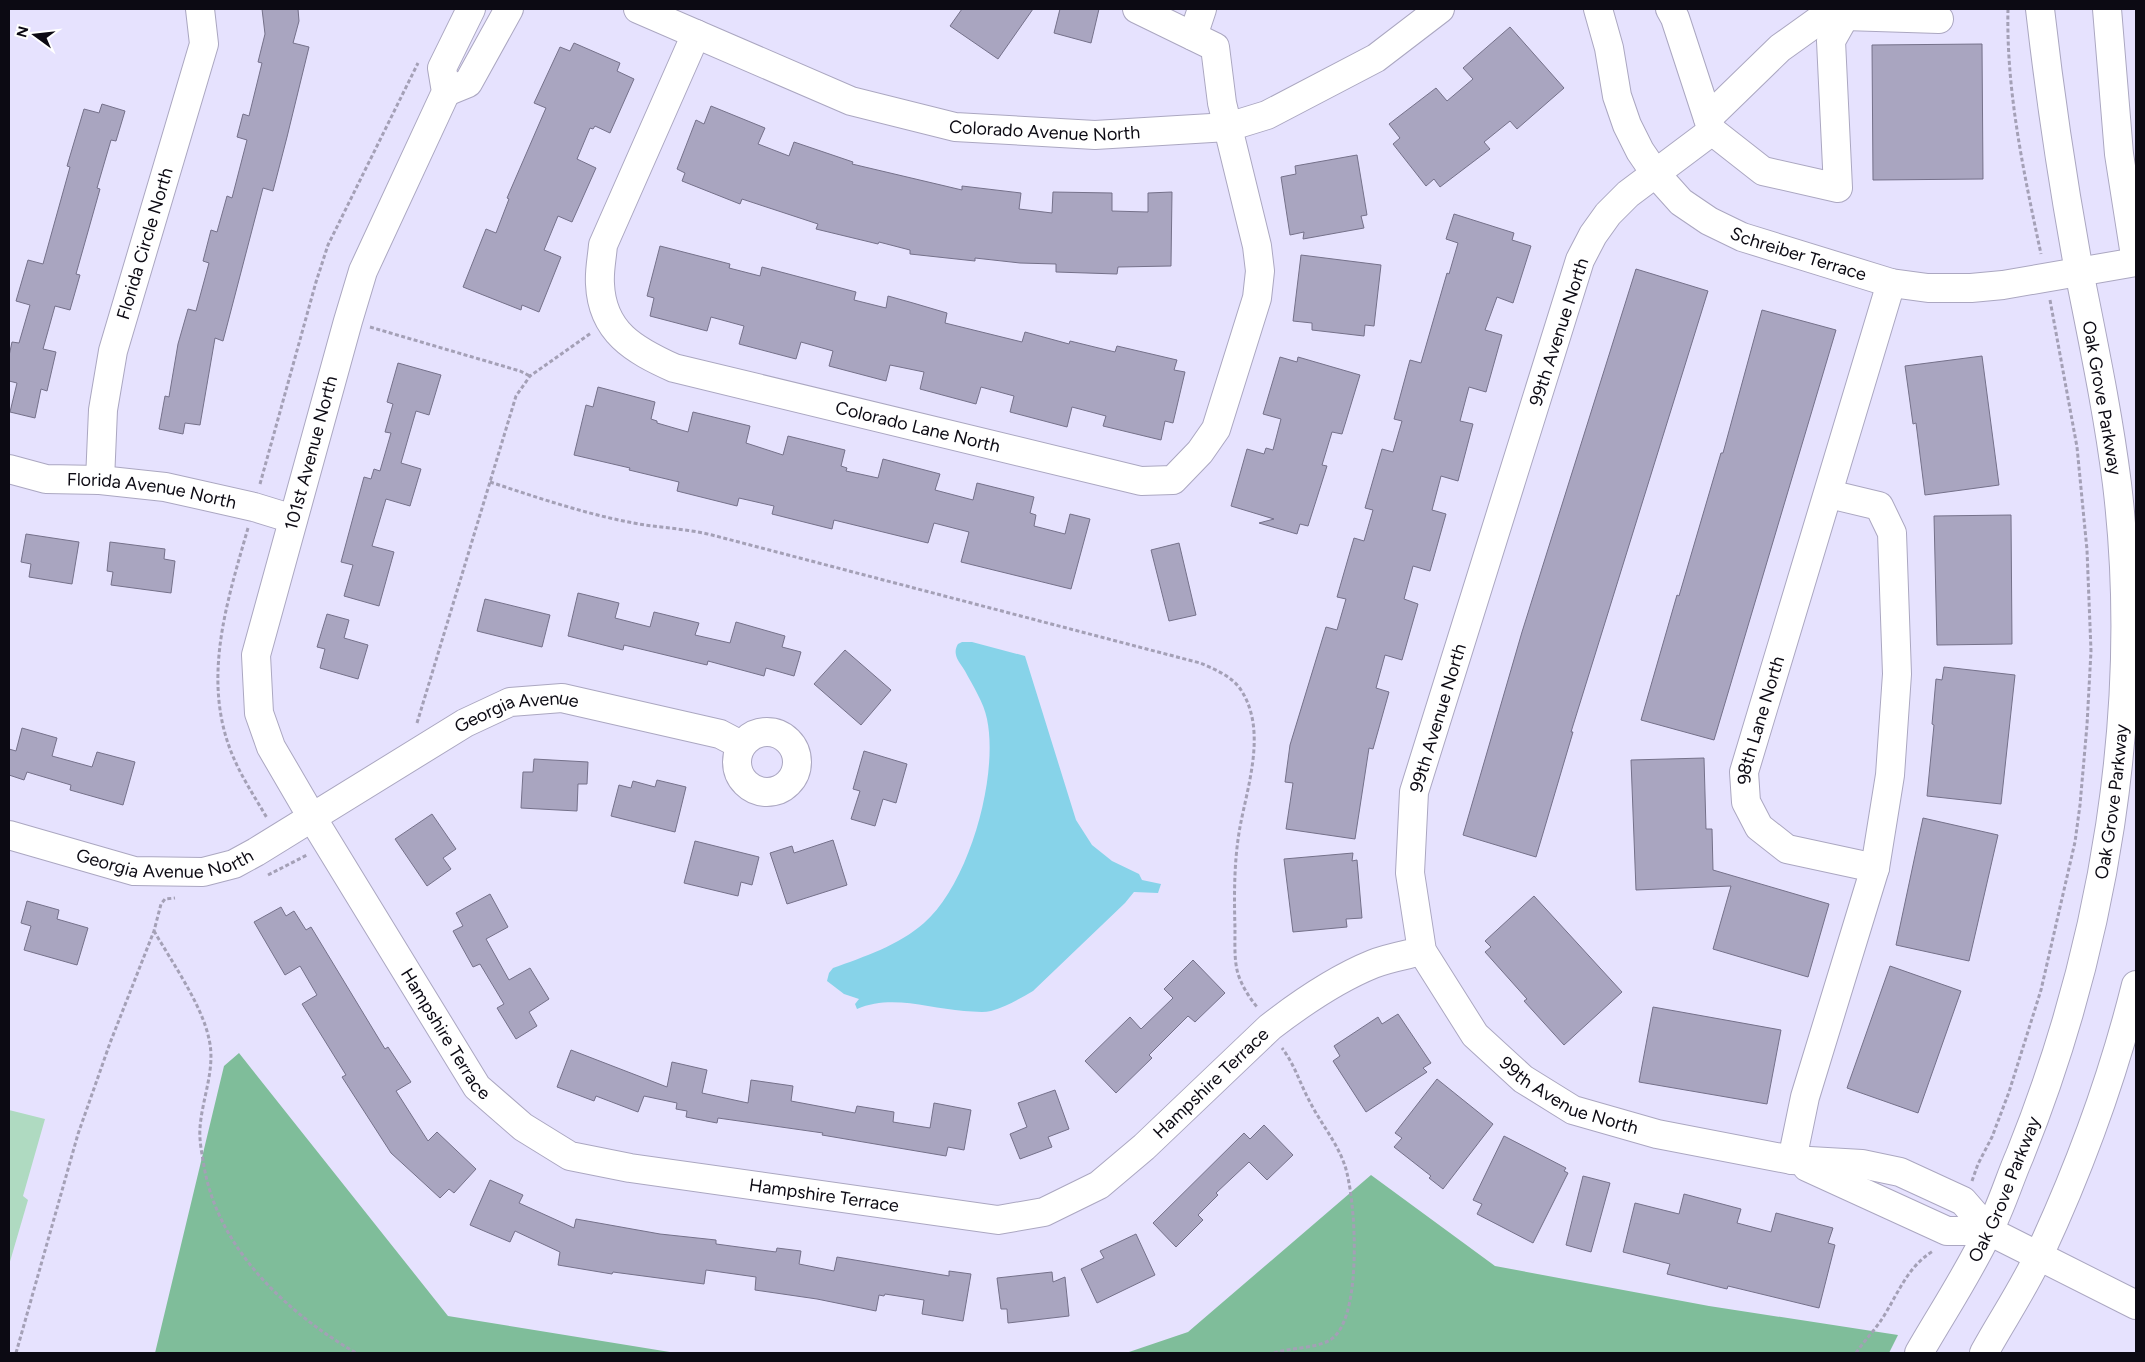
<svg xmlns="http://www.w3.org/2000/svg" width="2145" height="1362" viewBox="0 0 2145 1362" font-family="Figtree,sans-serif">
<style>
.green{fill:#afdac1}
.forest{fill:#7fbd9a}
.water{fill:#87d3e9}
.building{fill:#a9a5c0;stroke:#75718a}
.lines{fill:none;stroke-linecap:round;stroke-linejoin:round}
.minor-casing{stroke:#aba7c1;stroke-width:30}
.path{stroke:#a4a0b6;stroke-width:3;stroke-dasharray:4 2.5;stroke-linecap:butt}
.minor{stroke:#fff;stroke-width:28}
.labels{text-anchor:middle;stroke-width:4.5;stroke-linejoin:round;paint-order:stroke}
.street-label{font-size:18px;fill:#0c0a13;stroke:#fff}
</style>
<rect width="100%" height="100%" fill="#e6e2fe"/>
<path class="green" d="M9,1110L45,1119L23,1196L28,1200L9,1265Z"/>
<path class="forest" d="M239,1053L448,1316L676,1353H155L224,1066Z
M1371,1175L1495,1266L1709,1306L1898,1335L1889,1353H1126L1188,1332Z"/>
<path class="water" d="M962,642H972L1025,656L1076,820L1092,845L1112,861L1139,874L1142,880L1161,884L1158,893L1134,892L1125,903L1033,991C1019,999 1006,1007 991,1011C982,1013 972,1011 964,1011C928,1008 891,994 857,1009L855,1004L859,999L844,994L827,981L829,973L833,968C864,957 899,945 924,923C969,884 999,776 987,719C984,703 973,686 965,671C962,666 957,660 956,655C955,651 956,647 958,644Z"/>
<path class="building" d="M262,9H298L299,21L293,43L309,47L287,137L273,191L263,188L223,341L215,338L200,425L185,423L183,434L159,429L165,396L169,397L178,344L188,309L196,311L209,263L203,261L211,230L217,232L227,196L232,198L247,140L237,137L243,114L249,116L262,63L258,62L265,34Z
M962,9H1033L998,59L950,26Z
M1060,9H1099L1091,43L1054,33Z
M1510,27L1564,88L1517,129L1510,121L1484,142L1490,149L1440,187L1434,179L1426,186L1393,144L1400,138L1389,124L1436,88L1447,101L1473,79L1463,68Z
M574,43L620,63L617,71L634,79L610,133L595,126L593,129L590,128L577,159L596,168L572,222L558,216L544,250L561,257L539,312L522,305L521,310L463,287L486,229L496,233L509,199L507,198L546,108L534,103L560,47L570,51Z
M1982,44L1983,179L1873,180L1872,45Z
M102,104L125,111L116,141L111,140L97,188L100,189L76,274L80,275L70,310L55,306L43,349L56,352L47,391L41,389L35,418L10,412L17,383L9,381V356L12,342L19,343L30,305L16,301L28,260L43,264L70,167L67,166L84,109L99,113Z
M711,106L765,128L758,144L789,156L794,142L853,162L852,164L962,190V186L1021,193L1019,209L1052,213L1053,192L1112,193V211L1148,212V193L1172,192L1171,266L1118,267L1117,274L1056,272V264L1020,263L975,258V261L910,254V250L879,242L878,244L816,229L818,224L742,199L740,204L682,181L685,173L677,169L696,120L704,124Z
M1357,155L1367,215L1361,216L1364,228L1303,239L1304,232L1290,235L1281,177L1296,174L1295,166Z
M1454,214L1514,233L1512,240L1531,246L1513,303L1497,297L1485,330L1502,335L1486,392L1469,387L1460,421L1473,424L1458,481L1441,476L1432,510L1446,514L1430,571L1413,566L1404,599L1418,604L1402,660L1385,655L1376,688L1389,692L1373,749L1369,748L1355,839L1286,829L1293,783L1285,782L1290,745L1326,627L1337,630L1346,599L1337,597L1354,538L1364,541L1373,510L1365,508L1382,449L1393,452L1402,421L1394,419L1410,360L1421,363L1447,273L1449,274L1458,243L1446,239Z
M660,246L730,264L729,268L760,276L762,267L856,292L854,300L886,308L888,296L913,303L947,313L945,323L1022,342L1025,332L1069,344L1070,341L1115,352L1117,346L1177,360L1174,370L1185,372L1173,423L1165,421L1161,440L1103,426L1106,416L1072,407L1067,427L1010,412L1014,396L981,387L976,404L920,389L924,372L890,365L886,381L829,366L833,351L801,342L796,359L739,344L744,326L711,317L707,331L650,316L654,298L647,296Z
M1301,255L1381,265L1374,326L1365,325L1364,336L1312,330V323L1293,321Z
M1636,269L1708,291L1571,732H1573L1536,857L1463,835L1522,632Z
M1762,310L1836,330L1714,740L1641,720L1677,595L1679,596L1721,453H1723Z
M1982,356L1999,485L1925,495L1916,423L1913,424L1905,366Z
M1280,357L1297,362L1298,357L1360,375L1342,434L1332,432L1322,465L1327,466L1308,526L1300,524L1297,534L1259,523L1274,519L1231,506L1247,449L1264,454L1266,448L1273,450L1281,419L1263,414Z
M398,363L441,375L429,415L416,411L401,463L421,469L410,506L386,499L372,546L394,552L379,606L344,596L353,565L341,562L364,477L371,479L374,469L380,471L391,433L385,432L393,404L387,402Z
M598,387L655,402L651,419L657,421V423L688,432L693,412L750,426L746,443L783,455L788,436L845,450L841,466L847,468L846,471L878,478L883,459L940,474L935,490L973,500L977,483L1034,497L1030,513L1036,515L1034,526L1065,534L1070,514L1090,519L1071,589L961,562L969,532L934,523L928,543L834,520L832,529L772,514L774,506L739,498L737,506L677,491L679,482L629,470L630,468L574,455L586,405L593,407Z
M2011,515L2012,644L1937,645L1934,516Z
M26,534L79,542L72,584L29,577L31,564L21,562Z
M110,542L165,549L164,559L175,561L171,593L111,585L113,572L107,571Z
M1179,543L1196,615L1169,621L1151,550Z
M578,593L619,603L615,618L650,627L654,612L699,623L695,635L730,643L736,622L785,636L782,647L801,652L794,676L766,668L764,676L708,661L707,665L624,645L623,650L568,636Z
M485,599L550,615L542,647L477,631Z
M327,614L349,620L344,638L368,645L358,679L320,668L325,649L317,647Z
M845,650L891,690L861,725L814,684Z
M1944,667L2015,675L2001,804L1927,796L1934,725L1932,724L1936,679L1942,680Z
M22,728L57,738L52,756L92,767L97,752L135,762L123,805L70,790L71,785L27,772L24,780L9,775V749L16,751Z
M864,751L907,764L896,803L883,799L875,826L851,819L860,791L853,789Z
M1704,758L1706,829H1712L1713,870L1829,904L1808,977L1713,949L1731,886L1636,890L1631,760Z
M534,759L588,762L587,784H578L577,811L521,808L523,772H533Z
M657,780L686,787L675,832L611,816L619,785L631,788L633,781L655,787Z
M432,814L456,849L443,858L451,869L427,886L395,839Z
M1923,818L1998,835L1969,961L1896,945Z
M833,840L847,885L787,904L770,853L792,846L794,853Z
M695,841L759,857L752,885L741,882L738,896L684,883Z
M1353,853L1352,861L1357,860L1362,918L1346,919L1347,927L1293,932L1284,859Z
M490,894L508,927L486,939L509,980L530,968L549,999L529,1012L537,1026L516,1039L497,1008L504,1004L480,964L473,967L453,931L463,926L456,913Z
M1534,896L1622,992L1564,1045L1524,1001L1527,999L1485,952L1491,947L1485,941Z
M27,901L59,910L57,919L88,928L77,965L24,950L31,926L21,923Z
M281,907L286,916L294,911L306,930L311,927L385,1049L388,1047L411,1082L396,1091L428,1141L437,1132L476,1169L454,1193L449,1189L440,1198L391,1153L342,1077L346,1075L302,1004L317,995L300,966L285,975L254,922Z
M1193,960L1225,993L1195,1022L1188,1016L1149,1055L1152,1058L1116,1093L1085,1061L1130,1017L1141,1029L1173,998L1164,989Z
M1890,966L1961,991L1918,1113L1847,1088Z
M1653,1007L1781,1030L1767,1104L1639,1082Z
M1398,1014L1431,1063L1423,1068L1427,1072L1366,1112L1333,1061L1340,1056L1334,1046L1378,1017L1382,1024Z
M571,1050L667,1087L672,1062L707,1070L702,1093L748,1103L751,1080L793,1086L791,1101L855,1113L857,1106L894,1112L893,1122L930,1128L934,1103L971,1110L964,1150L948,1147L946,1156L822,1135L823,1133L718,1118L717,1123L686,1117L687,1111L676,1109L677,1103L644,1096L638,1112L596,1096L594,1101L557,1087Z
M1437,1079L1493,1124L1443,1189L1429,1178L1431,1176L1394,1147L1402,1138L1395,1133Z
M1055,1090L1069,1129L1048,1137L1052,1147L1020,1159L1010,1134L1027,1127L1018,1103Z
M1264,1125L1293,1155L1267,1180L1249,1162L1216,1193L1218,1195L1198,1215L1203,1220L1176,1247L1153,1223L1244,1133L1250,1139Z
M1504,1136L1566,1168L1564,1171L1568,1173L1533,1243L1477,1214L1482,1204L1473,1200Z
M1583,1176L1610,1183L1591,1252L1566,1245Z
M490,1180L523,1195L519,1203L574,1228L576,1219L660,1234L716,1240V1244L776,1252L777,1248L801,1251L799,1264L834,1271L837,1257L949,1276V1271L971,1274L963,1321L922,1314L924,1300L885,1294L884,1296L879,1295L876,1311L817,1299L755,1290L756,1277L706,1270L704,1284L613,1272L612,1274L558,1265L560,1252L515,1231L510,1242L470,1225Z
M1684,1194L1741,1209L1737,1223L1771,1232L1776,1213L1833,1228L1828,1243L1835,1245L1819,1308L1728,1286L1727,1289L1667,1274L1670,1264L1623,1252L1635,1203L1679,1214Z
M1136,1234L1155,1275L1097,1303L1081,1269L1104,1258L1100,1251Z
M1052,1272L1053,1282L1065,1277L1069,1316L1008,1323L1007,1309H1001L997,1278Z"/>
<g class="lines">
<defs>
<g id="minor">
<path id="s1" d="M471,9L442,68L446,92L363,271L348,321L256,655L259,713L271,747L313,819L477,1087L523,1127L570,1156L630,1168L998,1220L1044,1212L1099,1185L1144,1147L1270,1027C1301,1003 1336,979 1373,964C1388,958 1406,955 1422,951"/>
<path id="s2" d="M638,9L851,101L955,127L1095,135L1228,127L1267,115L1376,58L1440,9"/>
<path id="s3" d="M1598,9L1609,48L1617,96L1627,125L1640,151L1655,173L1681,202L1709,221L1742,237L1891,283L1928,288H1971L2003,285L2136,262"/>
<path d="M1670,9L1675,18L1712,131L1763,171L1838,188L1831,41L1849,9"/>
<path d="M2107,9L2119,154L2136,262"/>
<path id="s4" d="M696,34L603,245C602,258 599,271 600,284C602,332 634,350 674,368L1141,481L1173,480L1200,452L1216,429L1257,298L1260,271L1257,246L1222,103L1215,47L1137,9"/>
<path d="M1193,36L1202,9"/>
<path d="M446,92L468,83L509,9"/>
<path d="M1708,118L1780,48L1822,18L1845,16L1939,19"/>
<path id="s5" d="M1712,131L1628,194L1608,214L1593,235L1580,260L1414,792L1410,873L1422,951L1475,1035L1523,1079L1573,1110L1657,1134L1792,1160L1862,1164L1900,1172L1963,1201L1989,1231L2136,1305"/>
<path id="s6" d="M9,469L46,479L100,480L165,487L254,507L293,519"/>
<path id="s7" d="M100,480L103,410L113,351L204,44L200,9"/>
<circle cx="767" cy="762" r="30"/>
<path id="s8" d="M9,835L134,871L203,872L234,864L256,852L465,723L510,702L562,698L720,734L741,745"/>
<path id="s9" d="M1875,868L1787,849L1759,827L1746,802L1744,772L1891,283"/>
<path d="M1792,1160L1805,1097L1875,868L1890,775L1897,674L1892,533L1879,506L1829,494"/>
<path d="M1807,1167L1947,1231H1989"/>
<path id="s10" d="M1919,1353C1942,1313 1968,1274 1988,1232C2001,1208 2009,1180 2020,1155C2104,946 2144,708 2117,484C2108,412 2093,342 2079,271C2063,184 2050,97 2040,9"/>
<path d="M1984,1353C2002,1320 2024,1288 2040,1253C2080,1167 2113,1077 2136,985"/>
</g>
</defs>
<use href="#minor" class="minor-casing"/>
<path class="path" d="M2008,9C2006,91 2024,174 2041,254
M370,327L520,371L530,376
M490,482C539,498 588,515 639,524C663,528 688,529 712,535L1200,663C1214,669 1232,676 1241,690C1267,730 1248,784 1240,827C1234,860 1234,895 1235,929C1235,944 1234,960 1238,974C1242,986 1249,997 1257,1007
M260,484L316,282L328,245L418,63
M248,528C226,605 200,684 235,761C244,781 256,799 267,818
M417,723L516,396L530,376L591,333
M268,875L307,855
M154,931C172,962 202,1005 209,1039C216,1069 202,1098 200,1128C199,1140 202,1154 204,1166C218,1249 286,1312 356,1353
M1972,1181L1978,1164L1992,1137L2009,1092L2041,990L2075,842L2080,805L2087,725L2091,651L2087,550L2077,447L2050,300
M16,1353L78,1134L110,1043L154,931L161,904L165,899L175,898
M1274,1353C1291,1347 1323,1349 1335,1336C1362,1309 1356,1200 1345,1166C1337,1142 1321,1124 1310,1102C1300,1084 1295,1065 1282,1048
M1856,1353C1864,1341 1874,1331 1882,1319C1898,1294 1907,1267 1933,1251"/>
<use href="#minor" class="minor"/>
</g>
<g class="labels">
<g class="street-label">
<text dy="6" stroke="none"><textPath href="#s2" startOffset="429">Colorado Avenue North</textPath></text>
<text dy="6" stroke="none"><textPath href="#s7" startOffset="242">Florida Circle North</textPath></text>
<text dy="6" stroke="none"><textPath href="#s3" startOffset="344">Schreiber Terrace</textPath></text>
<text transform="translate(1559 332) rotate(-72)" y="6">99th Avenue North</text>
<text transform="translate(2102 398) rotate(80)" y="6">Oak Grove Parkway</text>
<text dy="6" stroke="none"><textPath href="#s4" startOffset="640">Colorado Lane North</textPath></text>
<text transform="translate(311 453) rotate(-75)" y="6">101st Avenue North</text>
<text dy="6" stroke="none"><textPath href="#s6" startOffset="145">Florida Avenue North</textPath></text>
<text transform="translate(1438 718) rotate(-73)" y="6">99th Avenue North</text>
<text dy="6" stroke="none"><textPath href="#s8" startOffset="556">Georgia Avenue</textPath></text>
<text dy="6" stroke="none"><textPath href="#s9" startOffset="238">98th Lane North</textPath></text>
<text dy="6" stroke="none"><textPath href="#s10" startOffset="589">Oak Grove Parkway</textPath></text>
<text dy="6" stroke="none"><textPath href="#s8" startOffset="161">Georgia Avenue North</textPath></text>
<text dy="6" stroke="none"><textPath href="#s1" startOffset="1116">Hampshire Terrace</textPath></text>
<text dy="6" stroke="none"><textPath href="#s1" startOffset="1986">Hampshire Terrace</textPath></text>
<text dy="6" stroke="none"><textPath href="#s5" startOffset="1118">99th Avenue North</textPath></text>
<text dy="6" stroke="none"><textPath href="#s10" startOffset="185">Oak Grove Parkway</textPath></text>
<text dy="6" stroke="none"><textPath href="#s1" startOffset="1551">Hampshire Terrace</textPath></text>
</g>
</g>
<rect width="2145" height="1362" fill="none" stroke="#0c0a13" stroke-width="20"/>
<g transform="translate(35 35) rotate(285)" stroke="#ffffff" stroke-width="4" paint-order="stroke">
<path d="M0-4L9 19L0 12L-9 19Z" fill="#0c0a13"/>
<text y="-8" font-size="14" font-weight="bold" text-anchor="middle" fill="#0c0a13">N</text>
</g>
</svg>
